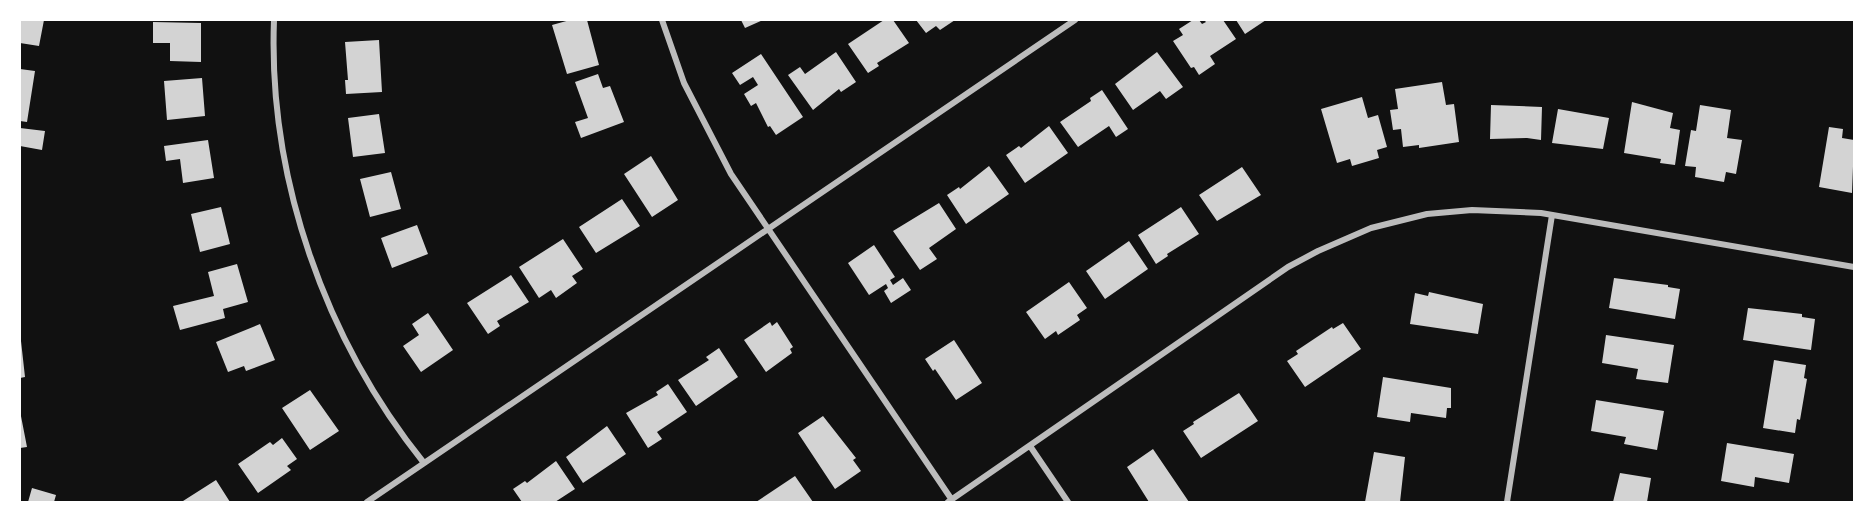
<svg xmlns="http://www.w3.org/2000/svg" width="1874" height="522" viewBox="0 0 1874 522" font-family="'Roboto Condensed',sans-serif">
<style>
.building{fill:#d3d3d3}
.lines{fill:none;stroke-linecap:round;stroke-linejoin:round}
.minor{stroke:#bcbcbc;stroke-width:6}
</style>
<rect width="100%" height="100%" fill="#111"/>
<path class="building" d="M20,20H44L39,46L20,43Z
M570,20H587L599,65L567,74L552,25Z
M741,20H763L745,28Z
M884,20H893L909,43L877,63L879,66L868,73L848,44Z
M916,20H955L940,30L936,26L926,33Z
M1193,20H1199L1202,24L1206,22L1204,20H1223L1236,39L1210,56L1215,64L1199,75L1194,67L1191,68L1173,41L1183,35L1179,29Z
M1236,20H1266L1245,34Z
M153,22L201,23V62L170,61V43H153Z
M379,40L382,92L346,94L345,80H348L345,42Z
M836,52L856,82L841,92L839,89L813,110L788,75L800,67L805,74Z
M1157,52L1183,87L1166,99L1160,91L1133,110L1115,84Z
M761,54L803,117L776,135L770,126L768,127L756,103L751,106L744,94L758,85L753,77L740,85L732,73Z
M20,69L35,71L27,122L20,121Z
M598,74L603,88L610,86L624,122L581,138L575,122L588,118L575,82Z
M202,78L205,116L167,120L164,81Z
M1442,82L1446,105L1454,104L1459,142L1419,148V145L1403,147L1401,129L1393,130L1390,110L1398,109L1395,89Z
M1102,90L1128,129L1116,137L1109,126L1078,147L1060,122L1091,101L1090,98Z
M1362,97L1368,118L1378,115L1387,147L1377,150L1379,158L1352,166L1350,159L1337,163L1321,109Z
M1632,102L1673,113L1670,128L1680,130L1675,165L1660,163L1661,159L1624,153Z
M1491,105L1542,107L1541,140L1527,138L1490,139Z
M1700,105L1731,110L1727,138L1742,140L1736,174L1726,172L1724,182L1695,177L1696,167L1685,166L1691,130L1696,131Z
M1558,109L1609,118L1603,149L1552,143Z
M379,114L385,153L353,157L348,118Z
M1049,126L1068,153L1025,183L1006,155L1019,146L1021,148Z
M1829,127L1843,129L1842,138L1854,140L1852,193L1819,187Z
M20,128L45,131L42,150L20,146Z
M208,140L214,178L183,183L180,159L166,161L164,146Z
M651,156L678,200L652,217L624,174Z
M989,166L1009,194L966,224L947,195L959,187L960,189Z
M1242,167L1261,195L1217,221L1199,195Z
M391,172L401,209L370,217L360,179Z
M622,199L640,226L596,253L579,227Z
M939,203L956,229L929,248L937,259L920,270L893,231Z
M221,207L230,244L200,252L191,214Z
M1181,207L1199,234L1167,254L1168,256L1156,264L1138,235Z
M417,225L428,254L392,268L381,238Z
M563,239L583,269L572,276L577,283L556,298L551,290L539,298L519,267Z
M1129,241L1148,269L1105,299L1086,271Z
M874,245L895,277L890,280L893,285L903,278L911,290L891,303L884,291L888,288L886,284L869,295L848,263Z
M237,264L248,302L223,309L225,318L180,330L173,306L214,296L208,272Z
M511,275L529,302L497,321L500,326L488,334L467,303Z
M1614,278L1668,285V287L1680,289L1675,319L1609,308Z
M1069,282L1087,308L1077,315L1080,320L1058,335L1056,331L1045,339L1026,312Z
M1429,292L1483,304L1478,334L1410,324L1415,293L1428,296Z
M1748,308L1802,314V317L1815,319L1811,350L1743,340Z
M428,313L453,350L421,372L403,346L419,335L412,324Z
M770,322L772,326L777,322L793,347L790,349L792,353L766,372L744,340Z
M1343,323L1361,349L1305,387L1287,361L1298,354L1296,351L1332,327L1333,329Z
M260,324L275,360L246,371L244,366L228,372L216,342Z
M20,332L25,377L20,378Z
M1606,335L1674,345L1668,383L1636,379L1638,369L1602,363Z
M954,340L982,383L956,400L935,369L933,371L925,359Z
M719,348L738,377L696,406L678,380L709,360L706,357Z
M1774,360L1806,365L1804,378L1807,379L1800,420L1797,419L1795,433L1763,428Z
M1383,377L1451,388V408H1447L1446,418L1411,413L1410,422L1377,417Z
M668,384L687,412L657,432L662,439L648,448L626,413L658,395L656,392Z
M310,390L339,431L310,450L282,408Z
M1239,393L1258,421L1201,458L1183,431L1194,424L1193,422Z
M1596,400L1664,411L1657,450L1624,444L1626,437L1591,431Z
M20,411L27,447L20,448Z
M823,416L856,458L853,460L861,471L835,489L798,433Z
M607,426L626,454L583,483L566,457Z
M282,438L297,459L287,466L291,470L258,493L238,464L270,442L273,445Z
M1727,443L1794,454L1789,483L1755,477L1754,487L1721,481Z
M1153,449L1189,502H1149L1127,467Z
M1374,452L1405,457L1400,502H1365Z
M556,461L575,489L555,502H522L513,489L525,481L527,483Z
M1620,473L1651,478L1647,502H1613Z
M795,476L813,502H756Z
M216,480L230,502H184L183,501Z
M32,488L56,495L54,502H28Z"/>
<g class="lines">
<path class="minor" d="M274,20C268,178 325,340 424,463
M662,20L684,83L731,174L952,500
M1030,446L1068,502
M367,502L1075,20
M948,502L1288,267L1318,251L1371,228L1427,214L1472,210L1541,213L1854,267
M1507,502L1552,215"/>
</g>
<rect width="1874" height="522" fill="none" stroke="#ffffff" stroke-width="42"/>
</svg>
